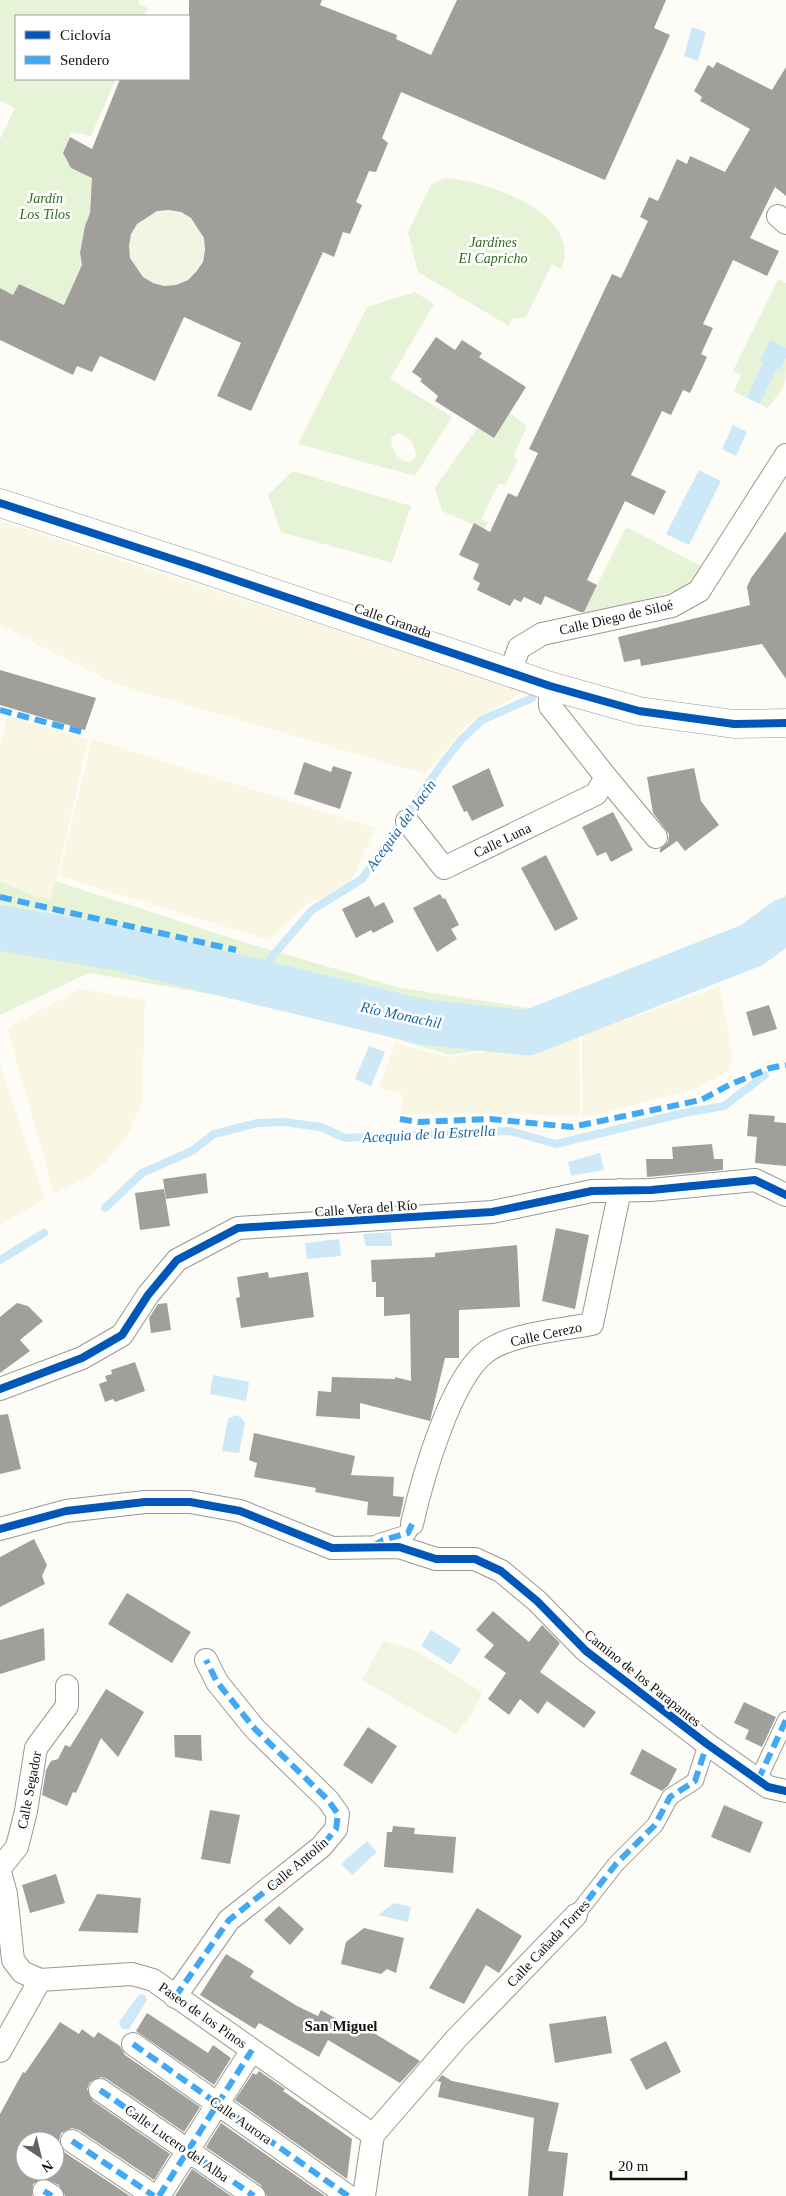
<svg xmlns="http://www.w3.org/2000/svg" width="786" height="2196" viewBox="0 0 786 2196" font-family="Georgia,serif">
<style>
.farmland{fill:#f9f7e4}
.green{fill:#e7f3d7;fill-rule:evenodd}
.pitch{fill:#f0f6e1}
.water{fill:#cde8f7}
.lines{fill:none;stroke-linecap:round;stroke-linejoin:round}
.stream{stroke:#cde8f7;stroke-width:8}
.river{stroke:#cde8f7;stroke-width:45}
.building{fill:#a19f9c;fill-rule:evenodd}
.pedestrian-casing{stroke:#979795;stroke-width:18}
.minor-casing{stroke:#979795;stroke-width:24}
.tertiary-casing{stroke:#979795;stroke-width:29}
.pedestrian{stroke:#fffffe;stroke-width:16}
.minor{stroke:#fffffe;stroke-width:22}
.tertiary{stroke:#fffffe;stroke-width:28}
.quiet{stroke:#3fa9f5;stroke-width:6;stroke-dasharray:12 6;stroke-linecap:butt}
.cycleway-casing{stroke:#fff;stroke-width:11}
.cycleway{stroke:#0057b8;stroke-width:8}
.labels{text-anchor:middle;stroke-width:5;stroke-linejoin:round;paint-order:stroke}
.park-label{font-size:14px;font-style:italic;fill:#2f6b1f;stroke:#fff}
.street-label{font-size:14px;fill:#111;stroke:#fff}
.water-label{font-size:15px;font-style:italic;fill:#1768a6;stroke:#fff}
.neighbourhood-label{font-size:15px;font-weight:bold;fill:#111;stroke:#fff}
</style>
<rect width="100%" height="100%" fill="#fdfcf7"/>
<path class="farmland" d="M0,521L525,691L467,725L425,774L115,684L0,625Z
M7,715L88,740L52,898L38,897L0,881V747Z
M92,739L376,828L348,888L305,905L269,940L59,876Z
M720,986L733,1060L729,1071L697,1088L611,1111L582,1116V1035Z
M80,989L145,1000L142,1101L130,1131L108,1160L91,1176L54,1193L7,1028Z
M579,1036L580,1116L467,1113L401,1114L403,1095L379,1088L395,1044L450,1057Z
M0,1064L45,1199L0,1225Z"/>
<path class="green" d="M0,0H140L138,4L148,8L144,16H16V79H116L91,136L71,132L63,153L71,168L89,176L113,170L91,192L90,213L85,226L80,253L82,266L64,305L19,284L13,295L0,288V139L15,108L0,101Z
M444,178C484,180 585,213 561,269L552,264L526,317L512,319L509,326L418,272L408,232L431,185Z
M778,279L786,283V348L770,341L761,361L763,362L747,398L734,391L741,375L733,371Z
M415,292L434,304L390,379L452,417L415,476L298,444L367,307ZM398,433C410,436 415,444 416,456L411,462C399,463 391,449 391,438Z
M786,358C786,386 786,387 767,408L760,404L777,369L780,370Z
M510,413L527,426L513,457L518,460L505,485L499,483L481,519L488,523L484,529L442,511L435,488L477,428L494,438Z
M293,471L411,506L392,563L281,532L268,495Z
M626,527L703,567L692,585L579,621Z
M0,881L37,897L51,898L55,881L253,945L401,988L536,1009L601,994L678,963L755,918L786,895V935L755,958L583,1034L450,1055L291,1008L89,973L0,1015Z"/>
<path class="pitch" d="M129 248a38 38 0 1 1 76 0a38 38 0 1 1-76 0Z
M383,1641L414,1650L482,1692L473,1712L456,1734L362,1680Z"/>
<path class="water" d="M692,27L706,32L698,61L684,56Z
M770,340L786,348V358L780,370L777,369L760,404L747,398L763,362L760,361Z
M733,425L747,432L736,456L722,449Z
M699,470L721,481L689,545L666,534Z
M369,1046L385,1052L371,1086L355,1079Z
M600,1153L604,1170L571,1176L568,1162Z
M391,1232L392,1246H366L363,1234Z
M339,1239L341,1256L307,1259L305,1243Z
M213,1375L249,1382L246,1401L210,1394Z
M235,1415L242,1418L245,1423L239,1453L222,1451L228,1419Z
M431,1630L461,1649L451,1665L421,1646Z
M367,1841L377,1852L352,1875L341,1864Z
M394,1903L411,1907L408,1922L378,1915Z
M142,1994L145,1995L147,2000L129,2029H122L119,2022L138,1996Z"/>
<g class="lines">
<path class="stream" d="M252,980L312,910L362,879L442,764L461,740L482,720L532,698
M105,1208L142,1173L192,1151L214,1134L257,1123L284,1122L321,1127L345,1138L510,1131L556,1144L684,1113L724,1106L765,1075
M0,1260L44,1233"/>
<path class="river" d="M0,928L118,948L423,1022L528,1033L752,945L786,920"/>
</g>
<path class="building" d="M189,0H322L320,5L397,35L396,39L431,55L457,0H666L654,28L670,35L605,180L401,92L382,138L388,143L376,172L369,171L356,202L362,205L350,234L343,232L334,257L323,252L251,411L217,396L241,343L184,317L155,381L100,356L92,372L77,366L73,375L0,340V288L13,295L19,284L64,305L82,265L80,253L85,226L90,213L92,178L71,168L63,153L70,137L92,149L120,79H189ZM169,210L181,212L191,218L204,238L205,250L203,262L196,272L188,280L176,285L164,286L153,283L143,277L130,258L129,246L131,234L137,224L157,211Z
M717,62L772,90L786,67V196L775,187L750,238L779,251L767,276L733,260L703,324L713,328L701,354L707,357L690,393L683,390L671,415L662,411L631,475L666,491L654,515L625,501L587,580L597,585L584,612H580L545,596L541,605L524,597L521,602L514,599L510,606L477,590L480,583L473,579L479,564L459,555L474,523L490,532L508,493L517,497L538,453L529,449L551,403L612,274L621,278L648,221L640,217L649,197L658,201L677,159L687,164L690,156L725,172L750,129L700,101L702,97L694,91L708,65L713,68Z
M436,337L455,350L462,340L482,353L479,357L526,387L494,438L435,401L438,396L420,381L422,379L412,372Z
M786,531V679L762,644L641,666L640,659L624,662L618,637L750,605L747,587L751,578Z
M0,670L96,698L85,730L0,705Z
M304,762L331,772L333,766L352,772L340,809L294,794Z
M489,768L504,806L472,821L467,811L464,812L452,786Z
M694,768L701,801L719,825L685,851L677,841L660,853V849L668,842L669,834L653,813L647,777Z
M613,812L633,850L611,862L606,852L597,856L582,827Z
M546,855L578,919L555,931L521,868Z
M440,894L443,899L445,898L459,925L451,929L457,939L437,952L413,908Z
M369,896L375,907L384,902L394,922L373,933L371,930L356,938L342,909Z
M769,1005L777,1029L753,1036L746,1012Z
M749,1114L775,1116L774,1122L786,1123V1166L755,1163L757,1137L747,1136Z
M712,1144L714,1159H723V1170L647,1177L646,1159H673L672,1147Z
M206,1173L208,1193L166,1199L163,1179Z
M164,1189L170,1226L140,1230L135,1193Z
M556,1228L589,1235L575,1309L542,1301Z
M517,1245L520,1307L459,1310V1358H445L430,1421L360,1403V1419L316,1416L318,1391L331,1392L332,1377L395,1379V1377L411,1381L410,1314L384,1316V1297H376V1282H372L371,1260L435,1257V1253Z
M268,1272L269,1278L308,1272L314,1317L241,1328L236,1298L240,1297L237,1277Z
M17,1303L28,1306L43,1321L20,1340L30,1351L0,1373V1317Z
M167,1303L171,1330L151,1333L149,1318L158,1304Z
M135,1362L145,1391L115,1402L113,1399L105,1402L99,1384L107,1381L105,1376L112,1374L111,1370Z
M8,1414L21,1469L0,1474V1415Z
M254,1433L355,1456L351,1475L394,1477L393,1496L404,1497L400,1517L367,1515L368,1502L315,1492L316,1488L254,1477L257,1463L249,1460Z
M34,1539L47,1565L42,1576L45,1584L0,1607V1557Z
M127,1593L191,1632L172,1663L108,1624Z
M493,1611L529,1642L542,1625L560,1643L540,1672L596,1712L584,1728L547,1701L538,1714L520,1699L509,1715L488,1699L506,1673L484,1657L494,1645L476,1630Z
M44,1628L45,1660L0,1674V1640Z
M106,1689L144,1712L118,1757L101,1738L76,1793L73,1792L67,1806L42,1795L46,1770L51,1761L58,1759L65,1745L70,1747Z
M744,1702L776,1717L762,1747L745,1739L749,1730L734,1723Z
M368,1727L397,1746L372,1784L343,1765Z
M174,1735H201L202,1761L175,1757Z
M642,1749L677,1769L668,1786L662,1791L630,1774Z
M724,1805L763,1822L750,1853L711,1837Z
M210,1810L240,1815L230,1864L201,1859Z
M393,1826L415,1828L414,1834L456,1837L453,1873L384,1867L387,1832H392Z
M56,1874L65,1903L30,1913L22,1885Z
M97,1894L141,1898L138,1933L78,1931Z
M279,1906L304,1929L290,1945L264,1920Z
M477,1908L522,1936L499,1973L486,1965L464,2004L429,1988Z
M364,1928L404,1938L396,1973L387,1969L381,1974L341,1964L346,1942Z
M226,1954L254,1971L250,1977L297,2006L318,2016L321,2010L356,2030L359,2024L420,2061L400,2083L328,2040L319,2057L259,2023L255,2029L200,1995Z
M147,2013L208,2053L213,2045L231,2058L214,2085L136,2031Z
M606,2016L612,2053L555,2063L549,2024Z
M60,2022L79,2034L82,2029L94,2038L98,2032L120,2046L125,2055L200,2107L184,2132L107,2079L101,2077L90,2082L87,2089L93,2101L170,2154L154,2180L79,2130L72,2128L61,2133L59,2141L64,2152L130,2196H65L59,2185L44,2178L33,2184L32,2196H0V2114L23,2072L25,2073ZM25,2141H55V2171H25Z
M666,2041L681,2072L646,2090L630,2059Z
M259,2071L285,2089L283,2091L352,2139L347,2179L235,2100L253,2073L256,2075Z
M442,2075L452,2081L559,2103L548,2151L568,2153L563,2196H528L534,2118L438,2097L441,2082L437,2081Z
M221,2123L325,2196H267L261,2185L206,2147Z
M192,2169L231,2196H175Z"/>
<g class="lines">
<defs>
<path id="pedestrian" d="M379,1542L408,1533L412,1524
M758,1780L786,1720
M576,1915L616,1864L655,1825L670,1797L695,1781L707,1744"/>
<path id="minor" d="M778,216L786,223
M510,672L519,648L542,634L672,606L699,591L786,455
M606,777L656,837
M407,821L444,868L596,794L606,777L550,706V686
M0,1389L82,1358L122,1335L148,1295L177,1260L238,1228L492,1212L592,1191L651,1190L755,1180L786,1195
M412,1524C422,1480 450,1379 486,1352C512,1333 561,1330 592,1324L620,1190
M0,1529L66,1511L145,1502H190L240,1511L332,1548L399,1547L436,1559H475L501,1571L537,1601L586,1651L707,1744L768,1787L786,1791
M0,1868L17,1847L26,1811L36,1748L67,1706V1686
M0,1872L6,1894L13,1960L22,1972L40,1980L132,1974L153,1980L373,2135L364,2196
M175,1997L229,1920L321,1847L336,1829L338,1814L328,1800L255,1729L217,1682L206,1660
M133,2044L348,2196
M0,2051L40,1980
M100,2090L254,2196
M373,2135L456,2039L576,1915
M72,2141L154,2196
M44,2191L52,2196
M159,2196L252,2050"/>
<path id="tertiary" d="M0,503L197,567L550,686L639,711L734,724L786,723"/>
</defs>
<use href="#pedestrian" class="pedestrian-casing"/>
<use href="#minor" class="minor-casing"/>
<use href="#tertiary" class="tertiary-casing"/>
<use href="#pedestrian" class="pedestrian"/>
<use href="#minor" class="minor"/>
<use href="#tertiary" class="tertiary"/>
<path class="quiet" d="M0,710L82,732
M0,897L236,950
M400,1119L418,1122L490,1119L572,1127L701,1100L729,1085L770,1068L786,1065
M373,1546L383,1540L408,1533L412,1524
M758,1780L786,1720
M576,1915L616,1864L655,1825L670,1797L695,1781L707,1744
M175,1997L229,1920L321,1847L336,1829L338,1814L328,1800L255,1729L217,1682L206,1660
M133,2044L348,2196
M100,2090L254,2196
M72,2141L154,2196
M44,2191L52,2196
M159,2196L252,2050"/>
<defs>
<path id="cycleway" d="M0,503L197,567L550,686L639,711L734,724L786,723
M0,1389L82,1358L122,1335L148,1295L177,1260L238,1228L492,1212L592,1191L651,1190L755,1180L786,1195
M0,1529L66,1511L145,1502H190L240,1511L332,1548L399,1547L436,1559H475L501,1571L537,1601L586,1651L707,1744L768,1787L786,1791"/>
</defs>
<use href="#cycleway" class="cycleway-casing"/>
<use href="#cycleway" class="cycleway"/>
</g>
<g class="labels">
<g class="park-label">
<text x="45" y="203">Jardín<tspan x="45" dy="16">Los Tilos</tspan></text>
<text x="493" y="247">Jardínes<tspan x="493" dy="16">El Capricho</tspan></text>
</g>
<g class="street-label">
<text transform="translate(616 617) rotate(-13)" y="5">Calle Diego de Siloé</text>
<text transform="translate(393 620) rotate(19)" y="5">Calle Granada</text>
<text transform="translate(502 840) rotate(-26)" y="5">Calle Luna</text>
<text transform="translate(366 1208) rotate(-4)" y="5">Calle Vera del Río</text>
<text transform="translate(546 1334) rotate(-12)" y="5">Calle Cerezo</text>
<text transform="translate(643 1678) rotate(39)" y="5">Camino de los Parapantes</text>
<text transform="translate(29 1790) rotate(-79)" y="5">Calle Segador</text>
<text transform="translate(297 1864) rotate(-40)" y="5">Calle Antolín</text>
<text transform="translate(548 1943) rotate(-47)" y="5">Calle Cañada Torres</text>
<text transform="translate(203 2015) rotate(35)" y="5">Paseo de los Pinos</text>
<text transform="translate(241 2120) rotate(35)" y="5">Calle Aurora</text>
<text transform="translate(177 2143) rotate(35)" y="5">Calle Lucero del Alba</text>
</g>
<g class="water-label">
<text transform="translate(401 825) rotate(-54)" y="5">Acequia del Jacín</text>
<text transform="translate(401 1015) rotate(12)" y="5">Río Monachil</text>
<text transform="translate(429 1134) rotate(-3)" y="5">Acequia de la Estrella</text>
</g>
<g class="neighbourhood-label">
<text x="341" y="2031">San Miguel</text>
</g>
</g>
<rect x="15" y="15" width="175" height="65" fill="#ffffff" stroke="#a0a0a0"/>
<rect x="25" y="31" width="25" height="8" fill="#0057b8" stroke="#a0a0a0"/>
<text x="60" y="40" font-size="15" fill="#111111">Ciclovía</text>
<rect x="25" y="56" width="25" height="8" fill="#3fa9f5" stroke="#a0a0a0"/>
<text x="60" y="65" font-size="15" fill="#111111">Sendero</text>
<g transform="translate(40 2156) rotate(145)"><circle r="24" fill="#ffffff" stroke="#a0a0a0"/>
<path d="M0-4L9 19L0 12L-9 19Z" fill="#646362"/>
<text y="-8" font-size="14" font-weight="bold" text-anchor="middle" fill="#111111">N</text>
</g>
<path d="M611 2171v8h75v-8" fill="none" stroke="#111111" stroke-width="2.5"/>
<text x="618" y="2171" font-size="15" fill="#111111" stroke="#ffffff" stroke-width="4" paint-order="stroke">20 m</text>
</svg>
